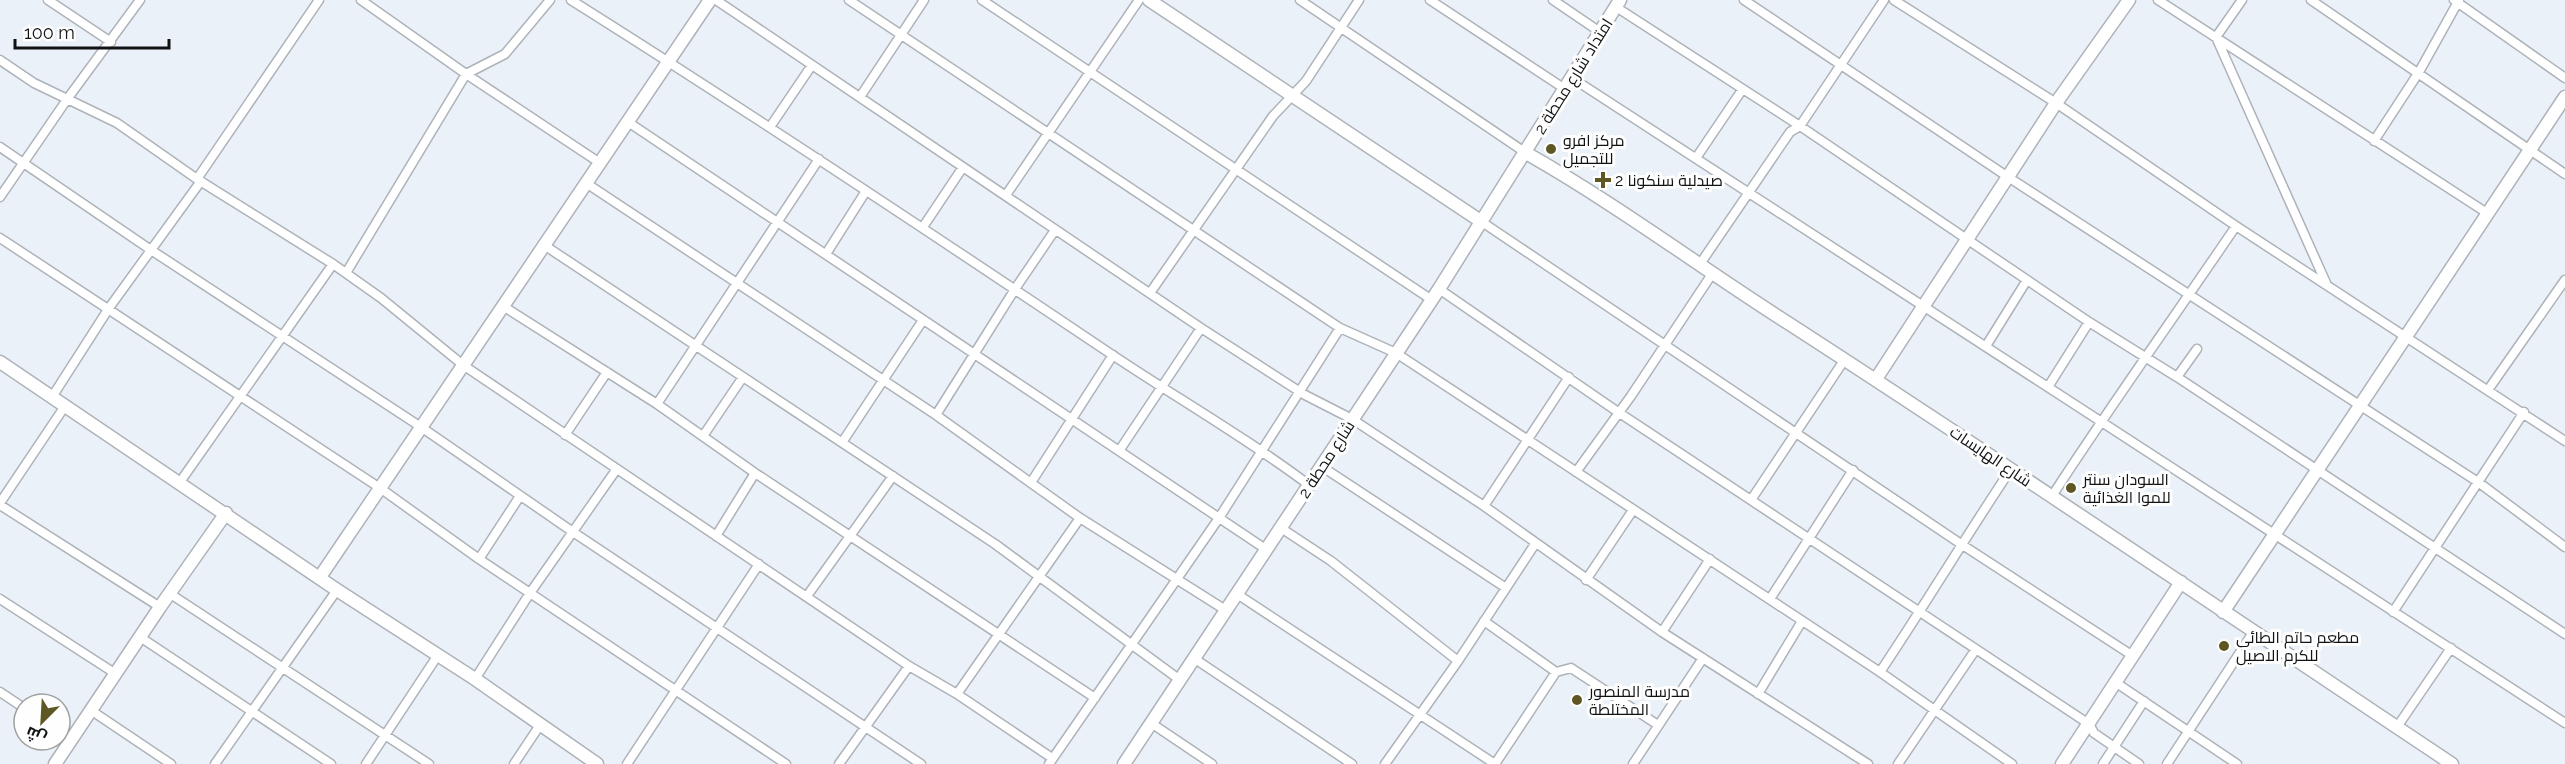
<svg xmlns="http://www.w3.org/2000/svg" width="2565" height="764" viewBox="0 0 2565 764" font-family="Raleway,Cairo,sans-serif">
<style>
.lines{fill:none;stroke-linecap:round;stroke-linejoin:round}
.street-casing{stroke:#aeb3b9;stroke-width:11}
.secondary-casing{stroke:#aeb3b9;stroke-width:15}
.street{stroke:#fff;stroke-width:8}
.secondary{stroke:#fff;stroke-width:12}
.poi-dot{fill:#5e5723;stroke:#fefefe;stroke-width:2}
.labels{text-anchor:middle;stroke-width:6;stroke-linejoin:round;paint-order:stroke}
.street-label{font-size:16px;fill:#101214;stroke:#fefefe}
.poi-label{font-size:16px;fill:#101214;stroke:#fefefe;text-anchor:start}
</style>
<rect width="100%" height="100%" fill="#ebf1f8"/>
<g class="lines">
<defs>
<path id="street" d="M48,0L111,42
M361,0L466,74L600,163
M571,0C751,113 928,231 1105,350C1173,396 1244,436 1309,485
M716,0L1201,328L1305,395L1352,419L1484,506L1662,632L1868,764
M849,0L1340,328L1396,353L1880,672L2012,764
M982,0L1432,300
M1300,0L1526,153
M1430,0L1565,89
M1553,0L1600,32
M1744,0L2008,177L2478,482L2565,547
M1894,0L2056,103L2236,226L2565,441
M2158,0L2487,213
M2242,0L2216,37L2326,283
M2311,0L2565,174
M2454,0L2565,78
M1616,7L1800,126L2089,322L2177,377L2565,634
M0,60L34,83L117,123L197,179L333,264L381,298L463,365L909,666L957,694L1052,758
M1572,78L2565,723
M860,97L924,0
M628,122L1267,550
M770,127L812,65
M2374,141L2419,72L2459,0
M0,147L151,250L421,427L573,532L921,764
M1696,158L1742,90
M197,179L319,0
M586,183L936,415L1080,518L1227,611
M1006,195L1139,0
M0,197L68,98L140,0
M1482,222L1961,544L2133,656
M923,227L963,167
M0,238L380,488L479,559L786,764
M544,245L995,544L1180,680
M826,254L866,191
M1700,264L1790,132L1800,126L1884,0
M346,273L466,74L505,54L550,0
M1439,289L1618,412L2089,724L2094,733L2139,764
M1150,293L1273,116L1306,81L1359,0
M503,306L657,404L755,473L1095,698
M1986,346L2027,280
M2177,377L2197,349
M2048,387L2089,322
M2488,390L2565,280
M52,397L109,308L201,181
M657,404L819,159
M936,415L1015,289L1055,230
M565,435L607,372
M703,436L743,377
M843,441L923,320
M1119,451L1201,328
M1321,466L1506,588
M1576,472L1631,396L1712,274
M1032,481L1113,355
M180,482L333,264
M2052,496C2111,405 2175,316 2236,226
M1751,500L1845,359
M0,503L65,406
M0,505L160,607
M1484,506L1569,377
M1281,528L1331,561L1458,661
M716,536L755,473
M479,559L520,496
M1586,580L1633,510
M169,593L429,764
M1237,594L1495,764
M807,596L893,476
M0,599L116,674
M1770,599L1853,470
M2393,612L2524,412
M1484,621L1556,672L1571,668L1658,725
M1662,632L1710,559
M140,637L331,764
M1195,659L1352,764
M1880,672C1925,605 1966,536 2011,469
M475,679L530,593L616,470
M2115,682L2237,764
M0,692L24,708
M957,694L1080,518
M1758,694L1802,621
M92,711L171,764
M1151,723L1212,764
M2397,727L2451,648
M60,732L72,740
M215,764L337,590
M366,764L438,655
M514,764L540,725
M627,764L759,564
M839,764L909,666
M1049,764L1219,518L1340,328
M1385,764L1458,661L1535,544
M1495,764L1556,672
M1633,764L1703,658
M1898,764L1976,649
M2103,764L2144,701
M2167,764L2254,631"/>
<path id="secondary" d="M1149,0L1482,222
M1526,153C1616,204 1700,267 1788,323C2011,467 2231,617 2452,764
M0,362L337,590L475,679L597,764
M1876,379L2056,103L2129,0
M320,577L710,0
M2223,612L2565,97
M55,764L160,607L226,513
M1124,764L1439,289L1620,0
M2062,764L2181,582"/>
</defs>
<use href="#street" class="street-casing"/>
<use href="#secondary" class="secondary-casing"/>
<use href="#street" class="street"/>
<use href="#secondary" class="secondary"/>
</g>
<g class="poi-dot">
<circle cx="1551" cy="149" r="6"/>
<path d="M1600 171h6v6h6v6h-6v6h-6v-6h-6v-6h6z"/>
<circle cx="2071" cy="488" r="6"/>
<circle cx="2224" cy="646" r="6"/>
<circle cx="1577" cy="700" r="6"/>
</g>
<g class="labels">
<g class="street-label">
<text transform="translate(1573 76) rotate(-58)" y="6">امتداد شارع محطة 2</text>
<text transform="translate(1991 456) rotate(34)" y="6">شارع الهايسات</text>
<text transform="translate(1326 459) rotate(-57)" y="6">شارع محطة 2</text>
</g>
<g class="poi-label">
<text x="1563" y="146">مركز افرو<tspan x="1563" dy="18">للتجميل</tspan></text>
<text x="1615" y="186">صيدلية سنكونا 2</text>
<text x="2083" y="485">السودان سنتر<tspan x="2083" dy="18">للموا الغذائية</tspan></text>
<text x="2236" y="643">مطعم حاتم الطائي<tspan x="2236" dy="18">للكرم الاصيل</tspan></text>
<text x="1589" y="697">مدرسة المنصور<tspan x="1589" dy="18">المختلطة</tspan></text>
</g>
</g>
<g transform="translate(42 722) rotate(204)"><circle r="28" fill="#fefefe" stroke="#9fa0a0" stroke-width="1.5"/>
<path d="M0-4.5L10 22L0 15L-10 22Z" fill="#5e5723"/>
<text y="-9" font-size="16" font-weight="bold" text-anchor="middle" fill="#101214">ش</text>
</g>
<path d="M15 39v9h154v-9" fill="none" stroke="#101214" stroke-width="3"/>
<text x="24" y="39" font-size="18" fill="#101214" stroke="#fefefe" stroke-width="4.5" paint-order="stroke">100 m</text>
</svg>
